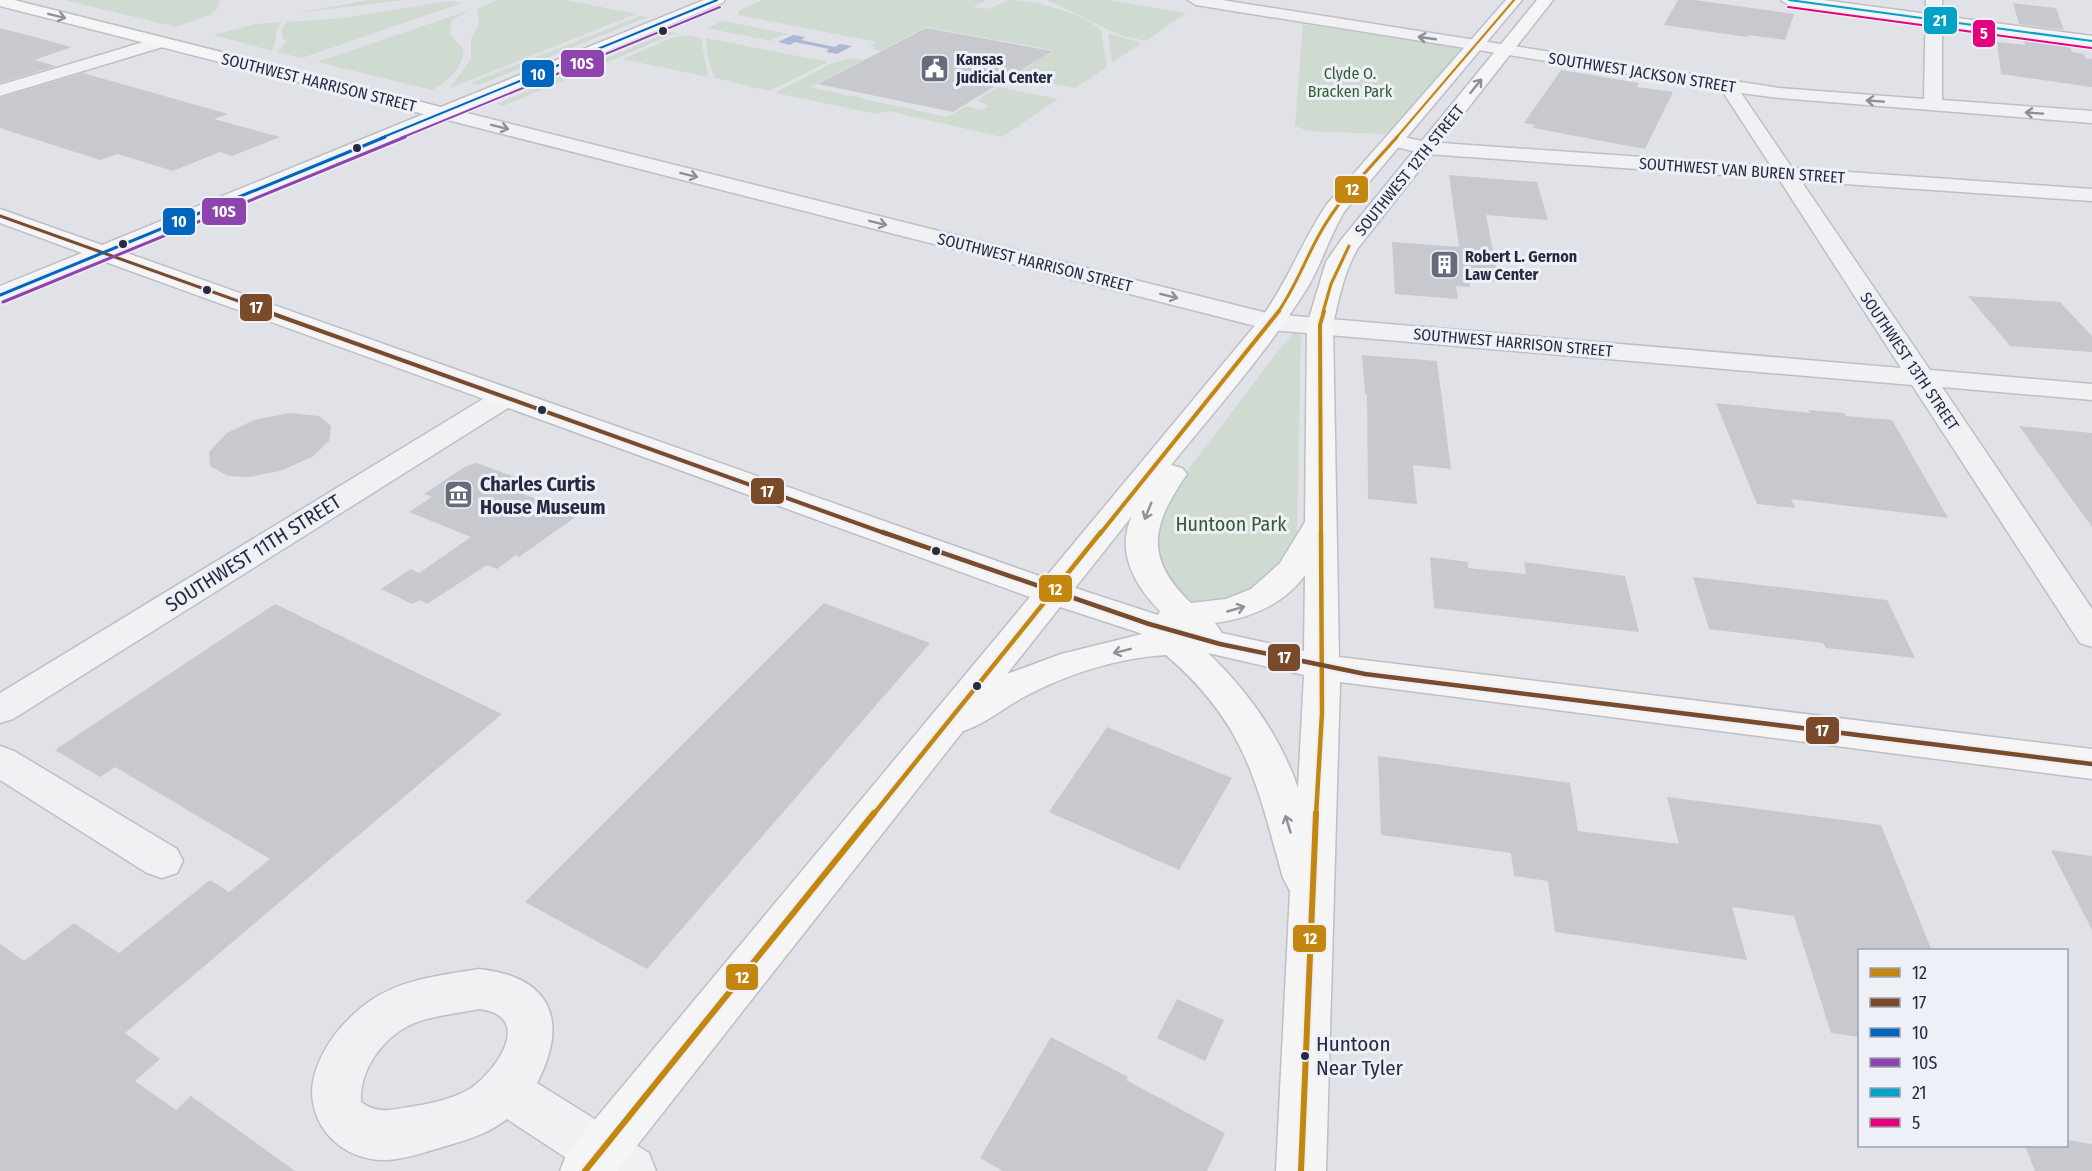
<svg xmlns="http://www.w3.org/2000/svg" width="2092" height="1171" viewBox="0 0 2092 1171" font-family="'Fira Sans Condensed',sans-serif">
<style>
.green{fill:#cfdad1}
.water{fill:#adb8d4}
.building{fill:#c8c9cf}
.lines{fill:none;stroke-linecap:round;stroke-linejoin:round}
.minor-casing{stroke:#bebfc5;stroke-width:3}
.major-casing{stroke:#bdbfc5;stroke-width:3}
.minor{fill:#f1f1f3;fill-rule:evenodd}
.major{fill:#f5f5f6;fill-rule:evenodd}
.bus-1-far4-casing{stroke:#eef0f7;stroke-width:4.5}
.bus-1-far3-casing{stroke:#eef0f7;stroke-width:6}
.bus-1-far2-casing{stroke:#eef0f7;stroke-width:8}
.bus-1-far1-casing{stroke:#eef0f7;stroke-width:9}
.bus-1-casing{stroke:#eef0f7;stroke-width:10}
.bus-2-far2-casing{stroke:#eef0f7;stroke-width:6}
.bus-2-far1-casing{stroke:#eef0f7;stroke-width:8}
.bus-2-casing{stroke:#eef0f7;stroke-width:9}
.bus-3-far1-casing{stroke:#eef0f7;stroke-width:4.5}
.bus-3-casing{stroke:#eef0f7;stroke-width:6}
.bus-4-far1-casing{stroke:#eef0f7;stroke-width:4.5}
.bus-4-casing{stroke:#eef0f7;stroke-width:6}
.bus-5-casing{stroke:#eef0f7;stroke-width:4.5}
.bus-6-casing{stroke:#eef0f7;stroke-width:4.5}
.bus-1-far4{stroke:#c38710;stroke-width:2}
.bus-1-far3{stroke:#c38710;stroke-width:3}
.bus-1-far2{stroke:#c38710;stroke-width:4}
.bus-1-far1{stroke:#c38710;stroke-width:4.5}
.bus-1{stroke:#c38710;stroke-width:6}
.bus-2-far2{stroke:#7a4b2a;stroke-width:3}
.bus-2-far1{stroke:#7a4b2a;stroke-width:4}
.bus-2{stroke:#7a4b2a;stroke-width:4.5}
.bus-3-far1{stroke:#0065bd;stroke-width:2}
.bus-3{stroke:#0065bd;stroke-width:3}
.bus-4-far1{stroke:#8e44ad;stroke-width:2}
.bus-4{stroke:#8e44ad;stroke-width:3}
.bus-5{stroke:#02a3c7;stroke-width:2}
.bus-6{stroke:#e5007d;stroke-width:2}
.oneway{stroke:#8e909c}
.oneway2{stroke:#8c8e9a}
.bus-dot{fill:#262b42;stroke:#eef0f7;stroke-width:2}
.labels{text-anchor:middle;stroke-width:6;stroke-linejoin:round;paint-order:stroke}
.far-poi-label{font-size:16px;font-weight:bold;fill:#262b42;stroke:#eef0f7;text-anchor:start}
.far-street-label{font-size:16px;fill:#262b42;stroke:#eef0f7}
.far-park-label{font-size:16px;fill:#335e33;stroke:#eef0f7}
.poi-label{font-size:20px;font-weight:bold;fill:#262b42;stroke:#eef0f7;text-anchor:start}
.park-label{font-size:20px;fill:#335e33;stroke:#eef0f7}
.street-label{font-size:20px;fill:#262b42;stroke:#eef0f7}
.near-bus-label{font-size:21px;fill:#262b42;stroke:#eef0f7;text-anchor:start}
.line-badge{stroke:#eef0f7;stroke-width:2}
.badge-label{font-size:16px;text-anchor:middle;font-weight:bold;fill:#fff}
</style>
<rect width="100%" height="100%" fill="#e1e2e7"/>
<path class="green" d="M64,0H218L220,1L217,9L211,14L176,27Z
M369,0H404L296,13Z
M497,0H566L636,14L450,88L471,59V39L479,24L477,9Z
M763,0H986L973,7C994,12 992,5 1009,0C1035,0 1081,13 1101,30L1107,67L1075,88L1014,76L1053,50L926,27L880,51L872,49L875,47L870,46L877,42L738,15L740,10Z
M1047,0H1106L1186,13L1146,41L1119,35Z
M450,1L462,3L302,58L277,52L288,41L283,40L281,31L287,22L343,18Z
M470,10L452,20L450,34L463,49C465,67 447,82 432,90L317,62Z
M640,16L648,17L479,85L471,83Z
M723,21L789,34L771,39L774,40L772,41L706,28Z
M281,22C275,31 277,40 272,51L214,35L256,24Z
M1303,24L1459,47L1462,50L1392,129L1384,134L1308,131L1295,126Z
M669,32L676,33L503,106L496,104Z
M1111,34L1139,42L1140,44L1112,63L1108,35Z
M690,35L701,38L708,77L622,59L672,38Z
M706,38L828,62L769,91L715,78L708,60Z
M855,58L863,60L810,87L947,117L966,106L983,110L988,106L977,100L998,87L1058,99L1002,137L888,111L877,114L775,93L832,63Z
M1298,331L1301,333L1297,534L1295,549L1288,560L1250,591L1214,605H1195L1183,601L1156,563V519L1183,476L1276,354L1293,333Z"/>
<path class="water" d="M793,35L805,37L801,40L835,47L840,44L852,46L837,54L826,52L829,49L795,42L790,45L778,42Z"/>
<path class="building" d="M1678,0H1695L1794,14L1785,40L1748,35L1747,37L1664,25Z
M2013,3L2056,8L2064,30L2019,24Z
M0,28L72,47L34,60L56,66L0,83Z
M926,28L1052,51L953,112L818,84Z
M2023,39L2069,45L2072,52L2084,54L2085,58L2092,59V87L2001,74L1997,42L2025,45Z
M1561,70L1639,83L1637,87L1673,92L1645,149L1533,128L1535,125L1524,123Z
M83,73L228,114L214,119L280,137L232,156L220,152L173,171L118,154L100,160L0,128V98Z
M1449,175L1537,182L1548,220L1486,215L1499,282L1469,280L1470,287L1456,286L1458,299L1395,294L1392,242L1459,247Z
M1968,296L2060,302L2092,336V352L2010,346Z
M1362,355L1437,361L1451,469L1413,465L1417,504L1368,499L1367,394H1365Z
M1716,403L1810,413L1808,410L1844,413L1846,416L1892,420L1948,518L1791,499L1795,508L1757,504Z
M290,413L319,416L331,426L329,441L312,457L280,471L249,477L228,476L210,466L209,452L227,433L254,420Z
M2019,426L2092,433V527Z
M477,463L531,483L519,492L577,516L519,557L516,555L497,569L487,565L427,604L420,600L412,604L381,589L411,569L419,573L471,537L409,512L432,497L424,494L466,466Z
M1430,557L1468,562V568L1526,574L1524,562L1625,576L1639,632L1434,608Z
M1693,577L1887,600L1915,658L1826,648L1823,643L1709,629Z
M824,603L930,643L647,969L525,902Z
M275,604L502,714L125,1033L160,1059L135,1081L176,1110L191,1096L295,1171H0V944L24,961L74,923L119,953L210,880L229,892L270,859L115,767L100,777L55,750Z
M1107,727L1232,778L1179,870L1049,812Z
M1378,756L1570,783L1578,831L1609,835L1679,844L1667,797L1881,825L1932,951H1860V1037L1831,1033L1794,916L1732,907L1747,960L1555,932L1548,881L1514,876L1511,853L1381,835Z
M2051,850L2092,856V930Z
M1177,999L1224,1020L1205,1061L1157,1038Z
M1051,1037L1128,1077L1126,1080L1225,1133L1207,1171H1003L980,1158Z
M2067,1140L2092,1144V1171H2035L2025,1146H2067Z"/>
<g class="lines">
<defs>
<path id="minor" d="M1188,0H1222L1779,88L1924,99L1926,0H1942V100L2092,111V123L1779,98L1741,93L1792,168L2092,189V201L1801,181L1930,370L2092,384V400L1942,387L2092,609V647L2080,643L1912,385L1271,330L436,117L434,113L443,107L1271,314L1901,368L1779,179L1427,154L1386,145L1383,141L1393,135L1427,142L1771,166L1721,89L1196,5Z
M160,37L166,38L168,42L166,46L0,96V85Z
M506,389L516,391L520,397L516,403L13,719L0,723V693L496,391Z
M0,746L14,751L177,849L183,861L177,873L162,878L147,873L0,780Z
M479,969C552,977 569,1021 537,1083L649,1153L656,1171H586L507,1119C487,1135 460,1142 436,1149C420,1154 403,1159 387,1160C343,1162 306,1125 313,1082C319,1049 344,1019 370,1001C401,979 443,975 479,969ZM479,1009C534,1016 498,1069 471,1088C454,1099 430,1104 409,1107C391,1110 377,1114 361,1102C359,1068 386,1032 420,1021C439,1015 459,1013 479,1009Z"/>
<path id="major" d="M0,0H14L441,107L704,0H725L722,3L124,252L1045,578L1262,317C1288,281 1302,241 1327,204L1506,0H1522L1344,212C1329,237 1321,266 1306,290C1267,352 1217,408 1171,465L1182,468L1187,474C1152,525 1143,557 1191,603L1226,599L1251,589L1280,563L1305,522L1307,325L1326,262L1341,240L1537,0H1553L1358,248C1344,272 1339,298 1333,325L1339,657L2092,749V779L1340,682L1326,1171H1276L1290,891L1283,878C1256,781 1246,724 1166,655C1117,658 1067,674 1024,697C1003,708 986,724 963,731L617,1171H560L567,1153L1030,597L103,261L0,302V286L82,253L0,223V209L102,245L424,114L0,6ZM1132,516C1115,551 1135,586 1160,611L1158,615L1075,588ZM1305,575L1304,651L1222,633L1215,623C1251,618 1283,605 1305,575ZM1060,607L1137,632L1142,634L1061,654L1007,674ZM1208,653L1304,675L1298,788C1280,736 1247,690 1208,653Z
M1781,0H1823L2092,36V46L1789,5Z"/>
</defs>
<use href="#minor" class="minor-casing"/>
<use href="#major" class="major-casing"/>
<use href="#minor" class="minor"/>
<use href="#major" class="major"/>
<defs>
<path id="bus-1-far4" d="M1396,138L1514,0"/>
<path id="bus-1-far3" d="M1278,312C1296,286 1304,262 1319,235C1339,198 1370,168 1397,137
M1323,312L1331,284L1349,246"/>
<path id="bus-1-far2" d="M1100,534L1279,311
M1321,534L1320,325L1324,311"/>
<path id="bus-1-far1" d="M873,815L1101,532
M1316,815L1322,713L1321,532"/>
<path id="bus-1" d="M585,1171L874,813
M1301,1171L1316,813"/>
<path id="bus-2-far2" d="M0,216L269,312"/>
<path id="bus-2-far1" d="M265,311L887,534"/>
<path id="bus-2" d="M882,532L1149,624L1220,644L1365,674L2092,764"/>
<path id="bus-3-far1" d="M381,138L717,0"/>
<path id="bus-3" d="M0,295L385,137"/>
<path id="bus-4-far1" d="M401,138L720,7"/>
<path id="bus-4" d="M3,302L405,137"/>
<path id="bus-5" d="M1789,0L2092,41"/>
<path id="bus-6" d="M1788,7L2091,48"/>
</defs>
<use href="#bus-1-far4" class="bus-1-far4-casing"/>
<use href="#bus-1-far3" class="bus-1-far3-casing"/>
<use href="#bus-1-far2" class="bus-1-far2-casing"/>
<use href="#bus-1-far1" class="bus-1-far1-casing"/>
<use href="#bus-1" class="bus-1-casing"/>
<use href="#bus-2-far2" class="bus-2-far2-casing"/>
<use href="#bus-2-far1" class="bus-2-far1-casing"/>
<use href="#bus-2" class="bus-2-casing"/>
<use href="#bus-3-far1" class="bus-3-far1-casing"/>
<use href="#bus-3" class="bus-3-casing"/>
<use href="#bus-4-far1" class="bus-4-far1-casing"/>
<use href="#bus-4" class="bus-4-casing"/>
<use href="#bus-5" class="bus-5-casing"/>
<use href="#bus-6" class="bus-6-casing"/>
<use href="#bus-1-far4" class="bus-1-far4"/>
<use href="#bus-1-far3" class="bus-1-far3"/>
<use href="#bus-1-far2" class="bus-1-far2"/>
<use href="#bus-1-far1" class="bus-1-far1"/>
<use href="#bus-1" class="bus-1"/>
<use href="#bus-2-far2" class="bus-2-far2"/>
<use href="#bus-2-far1" class="bus-2-far1"/>
<use href="#bus-2" class="bus-2"/>
<use href="#bus-3-far1" class="bus-3-far1"/>
<use href="#bus-3" class="bus-3"/>
<use href="#bus-4-far1" class="bus-4-far1"/>
<use href="#bus-4" class="bus-4"/>
<use href="#bus-5" class="bus-5"/>
<use href="#bus-6" class="bus-6"/>
</g>
<defs><path id="oneway-shaft" d="M-6 0H5M1.5-3L5.5 0L1.5 3" fill="none" stroke-width="1.6" stroke-linecap="round" stroke-linejoin="round" transform="scale(1.5)"/></defs>
<g class="oneway">
<use href="#oneway-shaft" transform="translate(57 16) rotate(14)"/>
<use href="#oneway-shaft" transform="translate(1476 86) rotate(-51)"/>
<use href="#oneway-shaft" transform="translate(1148 511) rotate(112)"/>
<use href="#oneway-shaft" transform="translate(1236 609) rotate(-16)"/>
<use href="#oneway-shaft" transform="translate(1122 651) rotate(166)"/>
<use href="#oneway-shaft" transform="translate(1288 824) rotate(-107)"/>
</g>
<g class="oneway2">
<use href="#oneway-shaft" transform="translate(1427 38) rotate(-172)"/>
<use href="#oneway-shaft" transform="translate(1875 101) rotate(-176)"/>
<use href="#oneway-shaft" transform="translate(2034 113) rotate(-176)"/>
<use href="#oneway-shaft" transform="translate(500 127) rotate(14)"/>
<use href="#oneway-shaft" transform="translate(689 175) rotate(14)"/>
<use href="#oneway-shaft" transform="translate(878 223) rotate(14)"/>
<use href="#oneway-shaft" transform="translate(1169 296) rotate(14)"/>
</g>
<defs>
<symbol id="civic-square" viewBox="-11 -11 22 22"><rect x="-9" y="-9" width="18" height="18" rx="4" fill="#676b7c" stroke="#eef0f7"/><path d="M-.6-6.5H3V-4.5H.6V-3L4-1V1h2V6H-6V1h2V-1L-.6-3ZM-1.2 2.5V6h2.4V2.5Z" fill="#fff"/></symbol>
<symbol id="building-square" viewBox="-11 -11 22 22"><rect x="-9" y="-9" width="18" height="18" rx="4" fill="#676b7c" stroke="#eef0f7"/><path d="M-4-6H4V6H1V3H-1V6H-4ZM-2.5-4.3h1.7v1.8h-1.7ZM.8-4.3h1.7v1.8H.8ZM-2.5-1h1.7V.8h-1.7ZM.8-1h1.7V.8H.8Z" fill="#fff"/></symbol>
<symbol id="museum-square" viewBox="-11 -11 22 22"><rect x="-9" y="-9" width="18" height="18" rx="4" fill="#676b7c" stroke="#eef0f7"/><path d="M0-6L6-3V-2H-6V-3ZM-5-1h2V3h-2ZM-1-1h2V3h-2ZM3-1h2V3H3ZM-6 4H6V6H-6Z" fill="#fff"/></symbol>
</defs>
<g fill-rule="evenodd">
<use href="#civic-square" x="918" y="52" width="33" height="33"/>
<use href="#building-square" x="1428" y="248" width="33" height="33"/>
<use href="#museum-square" x="442" y="478" width="33" height="33"/>
</g>
<g class="bus-dot">
<circle cx="663" cy="31" r="5"/>
<circle cx="357" cy="148" r="5"/>
<circle cx="123" cy="244" r="5"/>
<circle cx="207" cy="290" r="5"/>
<circle cx="542" cy="410" r="5"/>
<circle cx="936" cy="551" r="5"/>
<circle cx="977" cy="686" r="5"/>
<circle cx="1305" cy="1056" r="5"/>
</g>
<g class="labels">
<g class="far-poi-label">
<text x="956" y="65">Kansas<tspan x="956" dy="18">Judicial Center</tspan></text>
<text x="1465" y="262">Robert L. Gernon<tspan x="1465" dy="18">Law Center</tspan></text>
</g>
<g class="far-street-label">
<text transform="translate(1642 72) rotate(9)" y="6">SOUTHWEST JACKSON STREET</text>
<text transform="translate(319 82) rotate(14)" y="6">SOUTHWEST HARRISON STREET</text>
<text transform="translate(1409 170) rotate(-51)" y="6">SOUTHWEST 12TH STREET</text>
<text transform="translate(1742 170) rotate(4)" y="6">SOUTHWEST VAN BUREN STREET</text>
<text transform="translate(1035 262) rotate(14)" y="6">SOUTHWEST HARRISON STREET</text>
<text transform="translate(1513 342) rotate(5)" y="6">SOUTHWEST HARRISON STREET</text>
<text transform="translate(1910 361) rotate(56)" y="6">SOUTHWEST 13TH STREET</text>
</g>
<g class="far-park-label">
<text x="1350" y="79">Clyde O.<tspan x="1350" dy="18">Bracken Park</tspan></text>
</g>
<g class="poi-label">
<text x="480" y="491">Charles Curtis<tspan x="480" dy="23">House Museum</tspan></text>
</g>
<g class="park-label">
<text x="1231" y="531">Huntoon Park</text>
</g>
<g class="street-label">
<text transform="translate(253 553) rotate(-32)" y="7">SOUTHWEST 11TH STREET</text>
</g>
<g class="near-bus-label">
<text x="1316" y="1051">Huntoon<tspan x="1316" dy="24">Near Tyler</tspan></text>
</g>
</g>
<g class="line-badge">
<rect x="1923" y="6" width="35" height="29" rx="6" fill="#02a3c7"/>
<rect x="1972" y="19" width="24" height="29" rx="6" fill="#e5007d"/>
<rect x="560" y="49" width="45" height="29" rx="6" fill="#8e44ad"/>
<rect x="521" y="59" width="34" height="29" rx="6" fill="#0065bd"/>
<rect x="1334" y="175" width="35" height="29" rx="6" fill="#c38710"/>
<rect x="201" y="197" width="46" height="29" rx="6" fill="#8e44ad"/>
<rect x="162" y="207" width="34" height="29" rx="6" fill="#0065bd"/>
<rect x="239" y="293" width="34" height="29" rx="6" fill="#7a4b2a"/>
<rect x="750" y="477" width="35" height="28" rx="6" fill="#7a4b2a"/>
<rect x="1038" y="574" width="35" height="29" rx="6" fill="#c38710"/>
<rect x="1267" y="643" width="34" height="29" rx="6" fill="#7a4b2a"/>
<rect x="1805" y="716" width="35" height="29" rx="6" fill="#7a4b2a"/>
<rect x="1292" y="924" width="35" height="29" rx="6" fill="#c38710"/>
<rect x="725" y="963" width="34" height="28" rx="6" fill="#c38710"/>
</g>
<g class="badge-label">
<text x="1940" y="26">21</text>
<text x="1984" y="39">5</text>
<text x="582" y="69">10S</text>
<text x="538" y="80">10</text>
<text x="1352" y="195">12</text>
<text x="224" y="217">10S</text>
<text x="179" y="227">10</text>
<text x="256" y="313">17</text>
<text x="767" y="497">17</text>
<text x="1055" y="595">12</text>
<text x="1284" y="663">17</text>
<text x="1822" y="736">17</text>
<text x="1310" y="944">12</text>
<text x="742" y="983">12</text>
</g>
<rect x="1858" y="949" width="210" height="198" fill="#eef0f7" stroke="#9ea1af" stroke-width="1.5"/>
<rect x="1870" y="968" width="30" height="9" fill="#c38710" stroke="#9ea1af" stroke-width="1.5"/>
<text x="1912" y="979" font-size="18" fill="#262b42">12</text>
<rect x="1870" y="998" width="30" height="9" fill="#7a4b2a" stroke="#9ea1af" stroke-width="1.5"/>
<text x="1912" y="1009" font-size="18" fill="#262b42">17</text>
<rect x="1870" y="1028" width="30" height="9" fill="#0065bd" stroke="#9ea1af" stroke-width="1.5"/>
<text x="1912" y="1039" font-size="18" fill="#262b42">10</text>
<rect x="1870" y="1058" width="30" height="9" fill="#8e44ad" stroke="#9ea1af" stroke-width="1.5"/>
<text x="1912" y="1069" font-size="18" fill="#262b42">10S</text>
<rect x="1870" y="1088" width="30" height="9" fill="#02a3c7" stroke="#9ea1af" stroke-width="1.5"/>
<text x="1912" y="1099" font-size="18" fill="#262b42">21</text>
<rect x="1870" y="1118" width="30" height="9" fill="#e5007d" stroke="#9ea1af" stroke-width="1.5"/>
<text x="1912" y="1129" font-size="18" fill="#262b42">5</text>
</svg>
